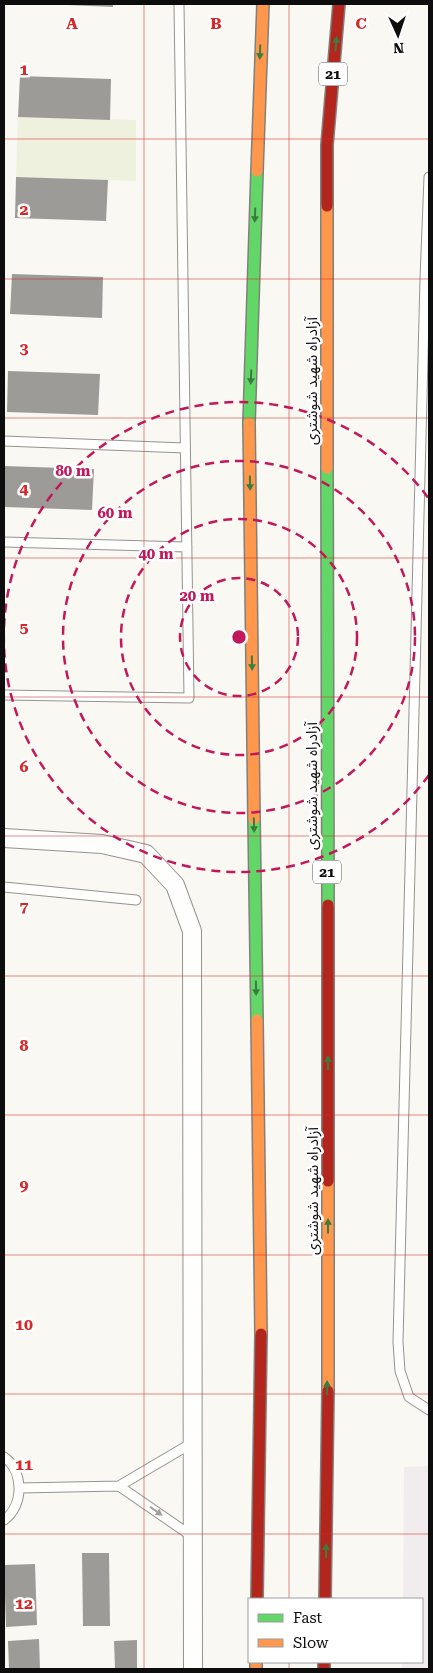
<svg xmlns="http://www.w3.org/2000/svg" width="433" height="1673" viewBox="0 0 433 1673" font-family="'Roboto Serif','Noto Sans Arabic',serif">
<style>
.industrial{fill:#f1ecee}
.pitch{fill:#eef1de}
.building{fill:#9d9b98}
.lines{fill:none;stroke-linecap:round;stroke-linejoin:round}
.lane-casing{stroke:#949390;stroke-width:11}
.street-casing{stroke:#949390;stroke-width:20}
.fast-casing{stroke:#81807d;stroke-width:14}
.slow-casing{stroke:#81807d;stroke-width:14}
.jam-casing{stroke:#81807d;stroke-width:14}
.lane{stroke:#fefefd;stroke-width:9}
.street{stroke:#fefefd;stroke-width:18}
.fast{stroke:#63d668;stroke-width:11}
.slow{stroke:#ff974d;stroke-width:11}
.jam{stroke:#b3261e;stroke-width:11}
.oneway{fill:#3c7c3f}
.oneway2{fill:#9e9e9d}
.grid{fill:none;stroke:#d62828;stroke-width:1;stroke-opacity:0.55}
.ring{fill:none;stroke:#c2185b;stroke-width:2.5;stroke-dasharray:9 6}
.labels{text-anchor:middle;stroke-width:5;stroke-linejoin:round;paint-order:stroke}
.shield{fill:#fff;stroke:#565656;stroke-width:1}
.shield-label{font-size:14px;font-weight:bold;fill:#0d0d0d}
.street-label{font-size:15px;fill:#0d0d0d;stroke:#fff}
.grid-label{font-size:16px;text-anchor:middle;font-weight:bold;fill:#d62828;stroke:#fff;stroke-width:5;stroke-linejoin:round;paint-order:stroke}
.centre{fill:#c2185b;stroke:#fff;stroke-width:2.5}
.ring-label{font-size:15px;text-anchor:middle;font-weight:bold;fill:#c2185b;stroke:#fff;stroke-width:5;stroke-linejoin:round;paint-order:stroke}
</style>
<rect width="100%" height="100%" fill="#faf8f2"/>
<path class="industrial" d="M429,1466V1669H402V1662H422V1599H403L404,1467Z"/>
<path class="pitch" d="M18,117L136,120V181L16,177Z"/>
<path class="building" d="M67,4H113V7L67,5Z
M20,76L111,79L110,120L18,117Z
M16,177L108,180L106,221L15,218Z
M12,274L103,277L102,318L10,314Z
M8,371L100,374L98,415L7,412Z
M4,466L94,469L92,510L4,507Z
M82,1553H109L110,1626H83Z
M35,1564L37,1625L6,1627L4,1565Z
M39,1639L40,1669H9L8,1641Z
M137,1640V1669H115L114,1641Z"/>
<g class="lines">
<defs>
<path id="lane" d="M429,177L425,279L398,1342L400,1371L409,1397L429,1410
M4,441L185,448
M4,542L187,547
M4,695L189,698L179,4
M4,887L136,900
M4,1457C24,1471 24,1506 4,1520
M119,1486L193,1537
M20,1488L119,1486L192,1443"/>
<path id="street" d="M4,838L102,844L146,854L175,885L192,931L193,1669"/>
<path id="fast" d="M249,423L257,171
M327,468L328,905
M254,819L257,1020"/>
<path id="slow" d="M257,171L263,4
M327,206V468
M249,423L254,819
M257,1020L261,1334
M328,1391V1181
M256,1662V1669"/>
<path id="jam" d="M327,206V145L339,4
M328,905V1181
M257,1599L261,1334
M325,1599L328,1391
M324,1662V1669"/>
</defs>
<use href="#lane" class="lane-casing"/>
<use href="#street" class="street-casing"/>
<use href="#fast" class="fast-casing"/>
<use href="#slow" class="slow-casing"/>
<use href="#jam" class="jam-casing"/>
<use href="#lane" class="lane"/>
<use href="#street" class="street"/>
<use href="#fast" class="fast"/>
<use href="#slow" class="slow"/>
<use href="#jam" class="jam"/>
</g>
<defs><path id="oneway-solid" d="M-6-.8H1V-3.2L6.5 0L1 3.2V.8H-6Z" transform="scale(1.25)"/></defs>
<g class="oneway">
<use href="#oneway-solid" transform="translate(336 44) rotate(-85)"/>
<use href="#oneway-solid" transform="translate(260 52) rotate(92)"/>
<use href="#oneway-solid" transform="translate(255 215) rotate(92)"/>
<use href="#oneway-solid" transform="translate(251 377) rotate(92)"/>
<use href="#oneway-solid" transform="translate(250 483) rotate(89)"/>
<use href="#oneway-solid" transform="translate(252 663) rotate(89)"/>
<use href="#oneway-solid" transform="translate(254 825) rotate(89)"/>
<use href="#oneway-solid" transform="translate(256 988) rotate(89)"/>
<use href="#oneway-solid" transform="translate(328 1063) rotate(-90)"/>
<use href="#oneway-solid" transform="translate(328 1226) rotate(-90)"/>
<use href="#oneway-solid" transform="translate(327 1388) rotate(-89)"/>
<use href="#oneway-solid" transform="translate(326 1551) rotate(-89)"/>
</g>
<use class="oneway2" href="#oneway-solid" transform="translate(156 1511) rotate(35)"/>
<path class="grid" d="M144,4V1669M289,4V1599M4,139H429M4,279H429M4,418H429M4,558H429M4,697H429M4,836H429M4,976H429M4,1115H429M4,1255H429M4,1394H429M4,1534H429M289,1662V1669"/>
<g class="ring">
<circle cx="239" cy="637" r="59"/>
<circle cx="239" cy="637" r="118"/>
<circle cx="239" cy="637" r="176"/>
<path d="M429 775A235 235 0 1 1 429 499"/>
</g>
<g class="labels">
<g class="shield">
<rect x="319" y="62.5" width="28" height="23" rx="4"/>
<rect x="313" y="860.5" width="28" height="23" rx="4"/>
</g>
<g class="shield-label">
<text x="333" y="79">21</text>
<text x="327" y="877">21</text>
</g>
<g class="street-label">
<text transform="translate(312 381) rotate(-90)" y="5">آزادراه شهید شوشتری</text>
<text transform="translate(312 786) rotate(-90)" y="5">آزادراه شهید شوشتری</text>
<text transform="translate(313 1191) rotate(-90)" y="5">آزادراه شهید شوشتری</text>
</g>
</g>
<g class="grid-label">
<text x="72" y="29">A</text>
<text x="216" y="29">B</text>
<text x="361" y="29">C</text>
<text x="24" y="75">1</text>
<text x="24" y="215">2</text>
<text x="24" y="354">3</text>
<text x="24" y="494">4</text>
<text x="24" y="633">5</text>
<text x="24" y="772">6</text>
<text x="24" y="912">7</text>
<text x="24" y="1051">8</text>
<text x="24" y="1191">9</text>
<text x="24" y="1330">10</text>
<text x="24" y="1470">11</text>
<text x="24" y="1609">12</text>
</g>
<circle cx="239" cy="637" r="8" class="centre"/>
<g class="ring-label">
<text x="73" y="476">80 m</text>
<text x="115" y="518">60 m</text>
<text x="156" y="559">40 m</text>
<text x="197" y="601">20 m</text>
</g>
<rect width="433" height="1673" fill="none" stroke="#0d0d0d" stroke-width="10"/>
<rect x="248" y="1598" width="175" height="65" fill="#ffffff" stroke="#9e9e9e"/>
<rect x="258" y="1614" width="25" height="8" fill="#63d668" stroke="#9e9e9e"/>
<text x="293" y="1623" font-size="15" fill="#0d0d0d">Fast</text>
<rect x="258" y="1639" width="25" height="8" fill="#ff974d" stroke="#9e9e9e"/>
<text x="293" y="1648" font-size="15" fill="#0d0d0d">Slow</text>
<g transform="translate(398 35) rotate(177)" stroke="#ffffff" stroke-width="4" paint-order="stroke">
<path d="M0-4L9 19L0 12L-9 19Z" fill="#0d0d0d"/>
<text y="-8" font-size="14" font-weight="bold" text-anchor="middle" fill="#0d0d0d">N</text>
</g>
</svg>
